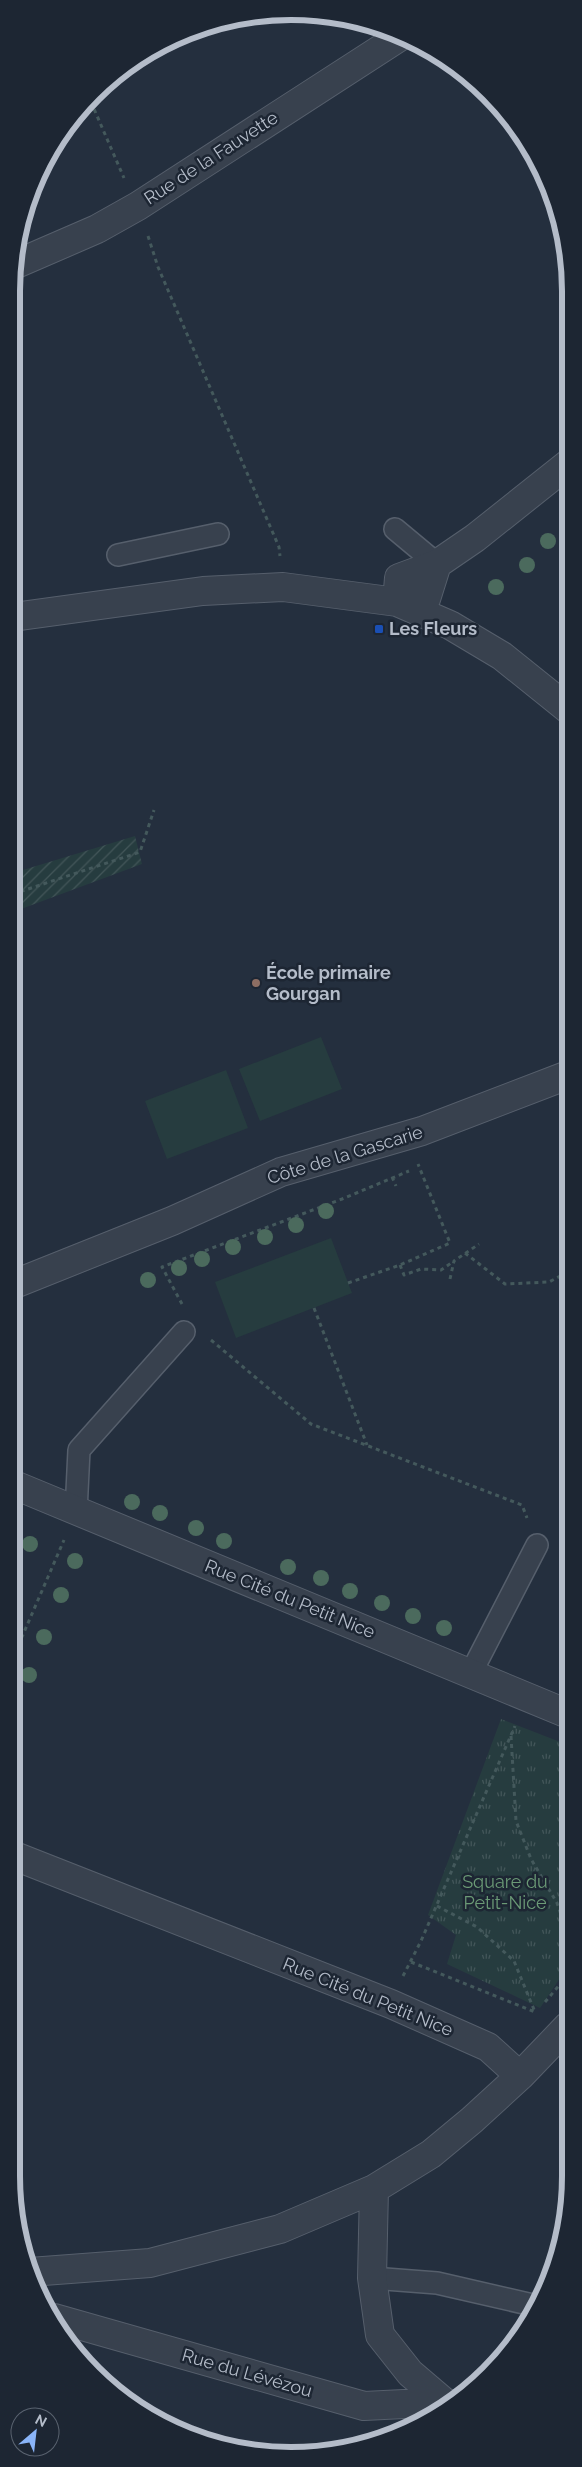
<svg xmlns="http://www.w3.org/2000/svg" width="582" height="2467" viewBox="0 0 582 2467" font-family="Raleway,sans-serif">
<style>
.grass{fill:url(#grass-tufts)}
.garden{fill:url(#garden-furrows)}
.pitch{fill:#263c3f}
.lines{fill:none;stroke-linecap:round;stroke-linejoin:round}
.service-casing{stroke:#565f6c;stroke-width:24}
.minor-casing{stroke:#565f6c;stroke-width:30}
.path{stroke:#44595c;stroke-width:3;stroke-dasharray:4 4;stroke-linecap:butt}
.service{stroke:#38414e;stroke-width:21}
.minor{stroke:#38414e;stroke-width:28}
.tree{fill:#4b6a5d}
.transit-dot{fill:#1a4fb4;stroke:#1d2633;stroke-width:2}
.education-dot{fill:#8d6e63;stroke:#1d2633;stroke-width:2}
.labels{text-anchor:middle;stroke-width:5;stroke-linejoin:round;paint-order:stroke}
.street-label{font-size:18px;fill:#b4bcc9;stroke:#1d2633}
.poi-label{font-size:18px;font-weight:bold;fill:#b4bcc9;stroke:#1d2633;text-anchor:start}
.park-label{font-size:18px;fill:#6b9a76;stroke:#1d2633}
.rim{fill:none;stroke:#b4bcc9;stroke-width:6}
</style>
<defs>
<pattern id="grass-tufts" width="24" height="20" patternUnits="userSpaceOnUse" patternTransform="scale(1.25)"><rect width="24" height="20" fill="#263c3f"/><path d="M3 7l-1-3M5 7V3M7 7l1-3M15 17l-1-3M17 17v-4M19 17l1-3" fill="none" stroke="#435659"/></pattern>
<pattern id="garden-furrows" width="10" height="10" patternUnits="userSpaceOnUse" patternTransform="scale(1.25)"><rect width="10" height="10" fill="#263c3f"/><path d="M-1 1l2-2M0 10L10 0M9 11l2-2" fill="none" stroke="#435659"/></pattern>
</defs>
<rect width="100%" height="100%" fill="#242f3e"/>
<path class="grass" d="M501,1719L568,1745V1966L540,2008L447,1964L456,1935L428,1915Z"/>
<path class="garden" d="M135,836L142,864L13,912V873Z"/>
<path class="pitch" d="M321,1037L342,1089L260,1121L239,1069Z
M226,1070L248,1128L167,1159L145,1101Z
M331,1238L352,1293L236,1338L215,1282Z"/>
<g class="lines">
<defs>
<path id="service" d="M395,529L437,564
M118,555L218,534
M76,1512L79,1450L184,1332
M471,1673L537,1545
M372,2278L437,2283L537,2306"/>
<path id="minor" d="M14,265L97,229L138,206L401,36
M437,564L426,599L397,602L399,578L437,564L475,538L568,464
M13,617L203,591L283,587L397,602L450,625L502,656L568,709
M12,1285L172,1221L281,1172L422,1131L568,1075
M12,1484L568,1714
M12,1855L391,2004L488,2047L520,2076
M374,2189L372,2278L380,2335L410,2373L444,2402L450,2404
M30,2272L150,2263L280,2229L374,2189L431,2154L472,2120L520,2076L568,2026
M54,2318L364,2406L444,2402"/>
</defs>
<use href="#service" class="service-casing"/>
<use href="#minor" class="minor-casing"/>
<path class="path" d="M91,102L124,178
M148,236L158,267L279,547L280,556
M13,894L140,852L154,810
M392,1177L396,1186
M564,1240L568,1242
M465,1253L505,1284L549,1282L568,1272
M400,1265L404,1275L421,1269L441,1270L454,1261
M450,1279L454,1261L479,1244
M348,1283L400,1265L450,1243L418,1164
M182,1304L162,1267L342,1199L409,1171
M314,1308L367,1445
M211,1340L311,1424L522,1505L527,1518
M12,1660L64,1540
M511,1736L516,1821L531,1859L557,1903L568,1935
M437,1906L477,1927L514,1961L535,2012
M411,1962L535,2012
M403,1976L421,1941L515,1726
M545,2002L568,1975"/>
<use href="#service" class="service"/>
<use href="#minor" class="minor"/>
</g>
<g class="tree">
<circle cx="548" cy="541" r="8"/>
<circle cx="527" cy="565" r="8"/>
<circle cx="496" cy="587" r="8"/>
<circle cx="326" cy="1211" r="8"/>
<circle cx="296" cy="1225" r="8"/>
<circle cx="265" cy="1237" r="8"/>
<circle cx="233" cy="1247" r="8"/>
<circle cx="202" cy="1259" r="8"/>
<circle cx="179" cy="1268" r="8"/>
<circle cx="148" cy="1280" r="8"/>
<circle cx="132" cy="1502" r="8"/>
<circle cx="160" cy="1513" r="8"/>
<circle cx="196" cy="1528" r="8"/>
<circle cx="224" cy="1541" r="8"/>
<circle cx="30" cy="1544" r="8"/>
<circle cx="75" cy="1561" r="8"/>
<circle cx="288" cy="1567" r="8"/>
<circle cx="321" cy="1578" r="8"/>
<circle cx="350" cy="1591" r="8"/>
<circle cx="61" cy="1595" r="8"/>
<circle cx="382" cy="1603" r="8"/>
<circle cx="413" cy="1616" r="8"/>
<circle cx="444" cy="1628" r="8"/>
<circle cx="44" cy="1637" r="8"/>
<circle cx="29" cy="1675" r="8"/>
</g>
<rect class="transit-dot" x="374" y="624" width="10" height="10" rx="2.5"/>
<circle class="education-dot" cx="256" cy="983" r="5"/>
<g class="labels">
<g class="street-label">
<text transform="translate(211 158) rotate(-33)" y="6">Rue de la Fauvette</text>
<text transform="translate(345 1155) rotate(-17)" y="6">Côte de la Gascarie</text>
<text transform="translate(290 1599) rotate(22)" y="6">Rue Cité du Petit Nice</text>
<text transform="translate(368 1997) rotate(22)" y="6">Rue Cité du Petit Nice</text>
<text transform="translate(247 2373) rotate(16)" y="6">Rue du Lévézou</text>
</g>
<g class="poi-label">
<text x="389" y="635">Les Fleurs</text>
<text x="266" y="979">École primaire<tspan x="266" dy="21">Gourgan</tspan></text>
</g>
<g class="park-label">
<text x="505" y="1888">Square du<tspan x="505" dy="21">Petit-Nice</tspan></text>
</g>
</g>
<path d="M0 0H582V2467H0ZM291 20H291A271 271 0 0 1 562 291V2176A271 271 0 0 1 291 2447H291A271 271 0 0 1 20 2176V291A271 271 0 0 1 291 20Z" fill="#1d2633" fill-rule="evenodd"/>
<path class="rim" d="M291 20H291A271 271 0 0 1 562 291V2176A271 271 0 0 1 291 2447H291A271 271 0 0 1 20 2176V291A271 271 0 0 1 291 20Z"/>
<g transform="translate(35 2432) rotate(28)"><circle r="24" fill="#1d2633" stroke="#59626f"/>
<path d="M0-4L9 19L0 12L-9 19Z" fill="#8ab4f8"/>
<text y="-8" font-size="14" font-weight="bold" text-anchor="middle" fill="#b4bcc9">N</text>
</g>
</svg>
